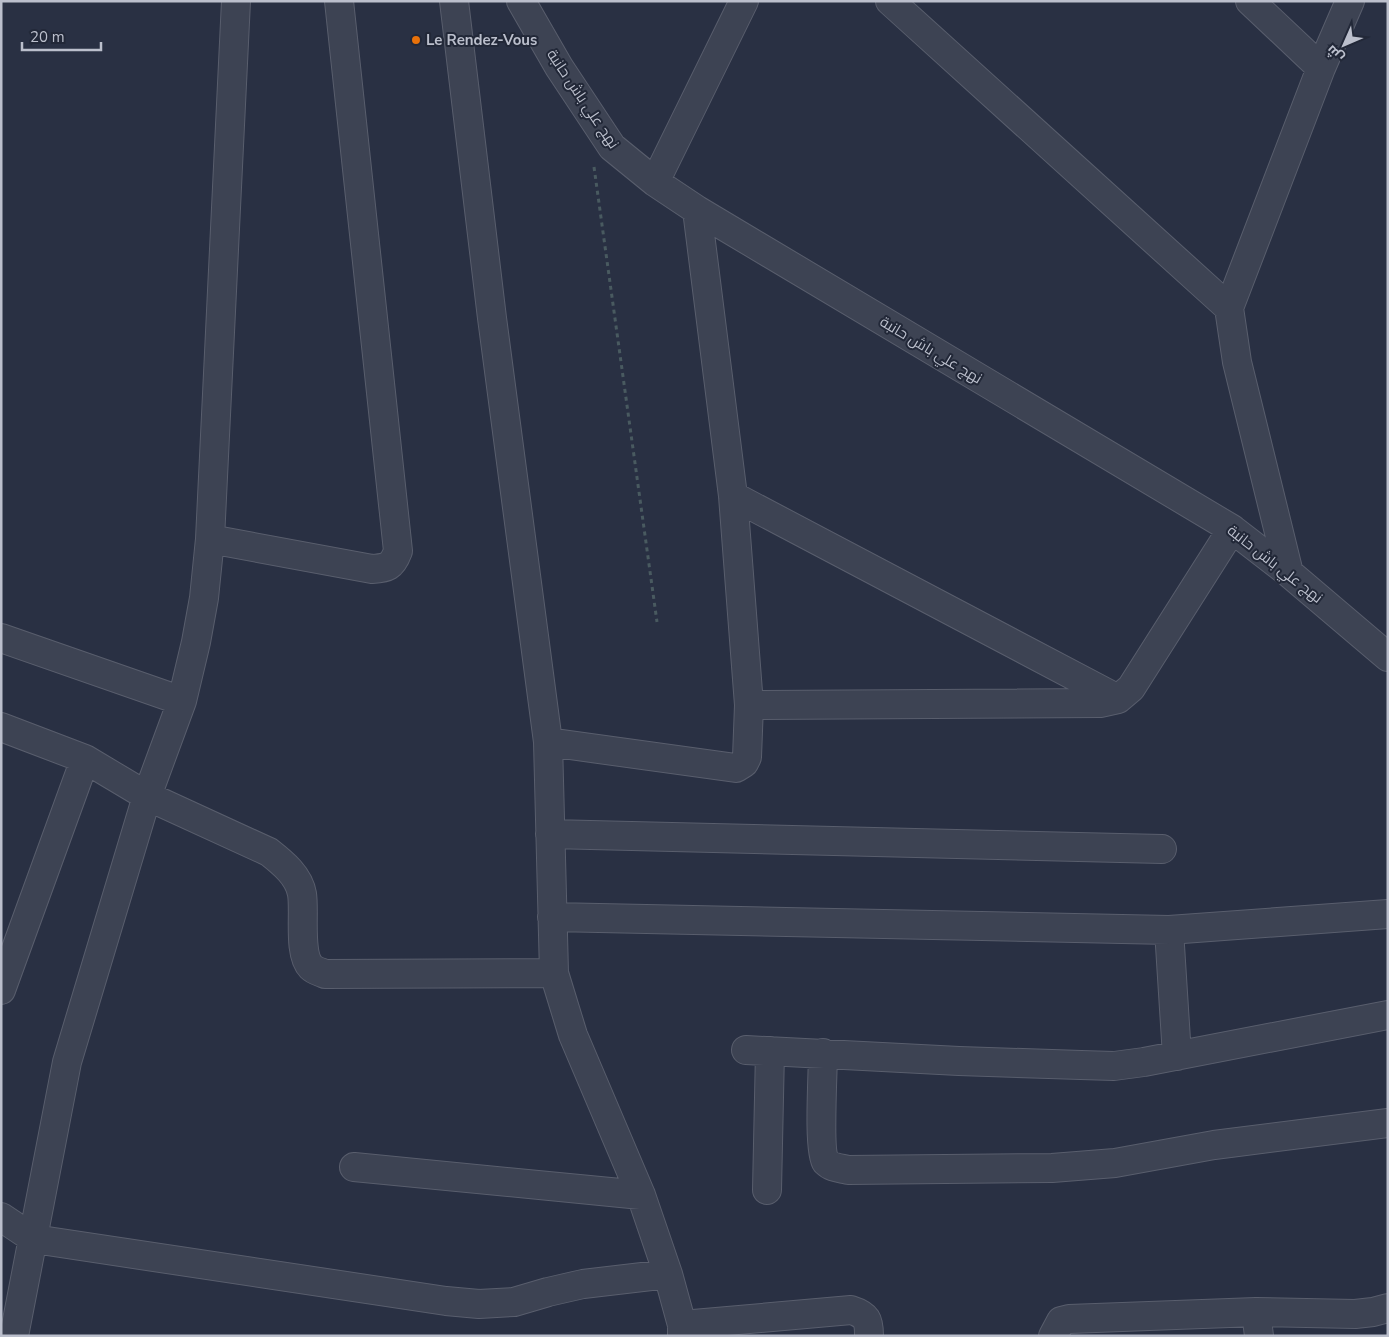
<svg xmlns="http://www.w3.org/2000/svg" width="1389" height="1337" viewBox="0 0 1389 1337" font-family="'Nunito Sans',Cairo,sans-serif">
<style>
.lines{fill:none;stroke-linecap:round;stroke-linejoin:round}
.minor-casing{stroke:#595e6d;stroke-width:30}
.path{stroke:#495a60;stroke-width:3;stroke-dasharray:4 4;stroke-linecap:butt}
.minor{stroke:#3d4353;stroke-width:28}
.food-dot{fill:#e8710a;stroke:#222838;stroke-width:2}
.labels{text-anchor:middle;stroke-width:4;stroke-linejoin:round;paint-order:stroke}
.poi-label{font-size:15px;font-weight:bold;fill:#bbbfcc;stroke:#222838;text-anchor:start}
.street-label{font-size:15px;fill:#bbbfcc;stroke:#222838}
</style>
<rect width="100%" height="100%" fill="#293043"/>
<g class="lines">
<defs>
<path id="minor" d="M454,1L492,318L548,742L554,973L573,1035L641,1195L668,1274L682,1325V1336
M521,1L559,67L612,147L655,182L697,210L1232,529L1289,573L1388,657
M890,1L1229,308
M1250,1L1321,68
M655,182L744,1
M733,496L1118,699
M210,539L372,569C387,568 392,567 398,551L339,1
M1289,573L1237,362L1229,308L1321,68L1350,1
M1,638L182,701
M749,705L1100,703L1118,699L1131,688L1232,529
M1,727L85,759L1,990
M548,742L736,768L744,763L747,757L749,705L733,496L697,210
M85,759L147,796L269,852C283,863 299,876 302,894C305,912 298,954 311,967C315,971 321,972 325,974L554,973
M550,834L1162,849
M552,917L1169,930L1388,914
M1169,930L1177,1056
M746,1050L959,1061L1081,1065L1114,1066L1144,1062L1388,1015
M823,1053C823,1071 818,1151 826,1162C832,1168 840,1168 848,1170L1052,1168L1115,1163L1214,1145L1388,1123
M354,1167L641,1195
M767,1190L770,1051
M1,1217L34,1239L446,1301L479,1304L514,1302L548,1292L583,1284L668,1274
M1256,1312L1355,1314L1373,1312L1388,1308
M682,1325L851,1310C867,1315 869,1320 869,1336
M14,1336L67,1062L147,796L182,701L196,642L204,598L210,539L236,1
M1053,1336L1061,1321L1069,1319L1256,1312L1259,1336"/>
</defs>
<use href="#minor" class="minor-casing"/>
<path class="path" d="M594,167L657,622"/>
<use href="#minor" class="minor"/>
</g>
<circle class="food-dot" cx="416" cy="40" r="5"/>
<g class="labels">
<g class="poi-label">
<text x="426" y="45">Le Rendez-Vous</text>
</g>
<g class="street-label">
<text transform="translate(583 99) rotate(56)" y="5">نهج علي باش حانبة</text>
<text transform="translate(931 350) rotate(31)" y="5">نهج علي باش حانبة</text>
<text transform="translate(1275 564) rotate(38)" y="5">نهج علي باش حانبة</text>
</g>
</g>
<rect width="1389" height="1337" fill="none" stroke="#bbbfcc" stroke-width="5"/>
<g transform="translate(1344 45) rotate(225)" stroke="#222838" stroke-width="4" paint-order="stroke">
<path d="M0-4L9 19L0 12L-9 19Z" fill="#bbbfcc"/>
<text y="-8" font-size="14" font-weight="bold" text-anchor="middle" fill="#bbbfcc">ش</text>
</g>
<path d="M22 42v8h79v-8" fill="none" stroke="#bbbfcc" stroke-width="2.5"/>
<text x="30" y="42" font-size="15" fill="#bbbfcc" stroke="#222838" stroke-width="4" paint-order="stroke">20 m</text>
</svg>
